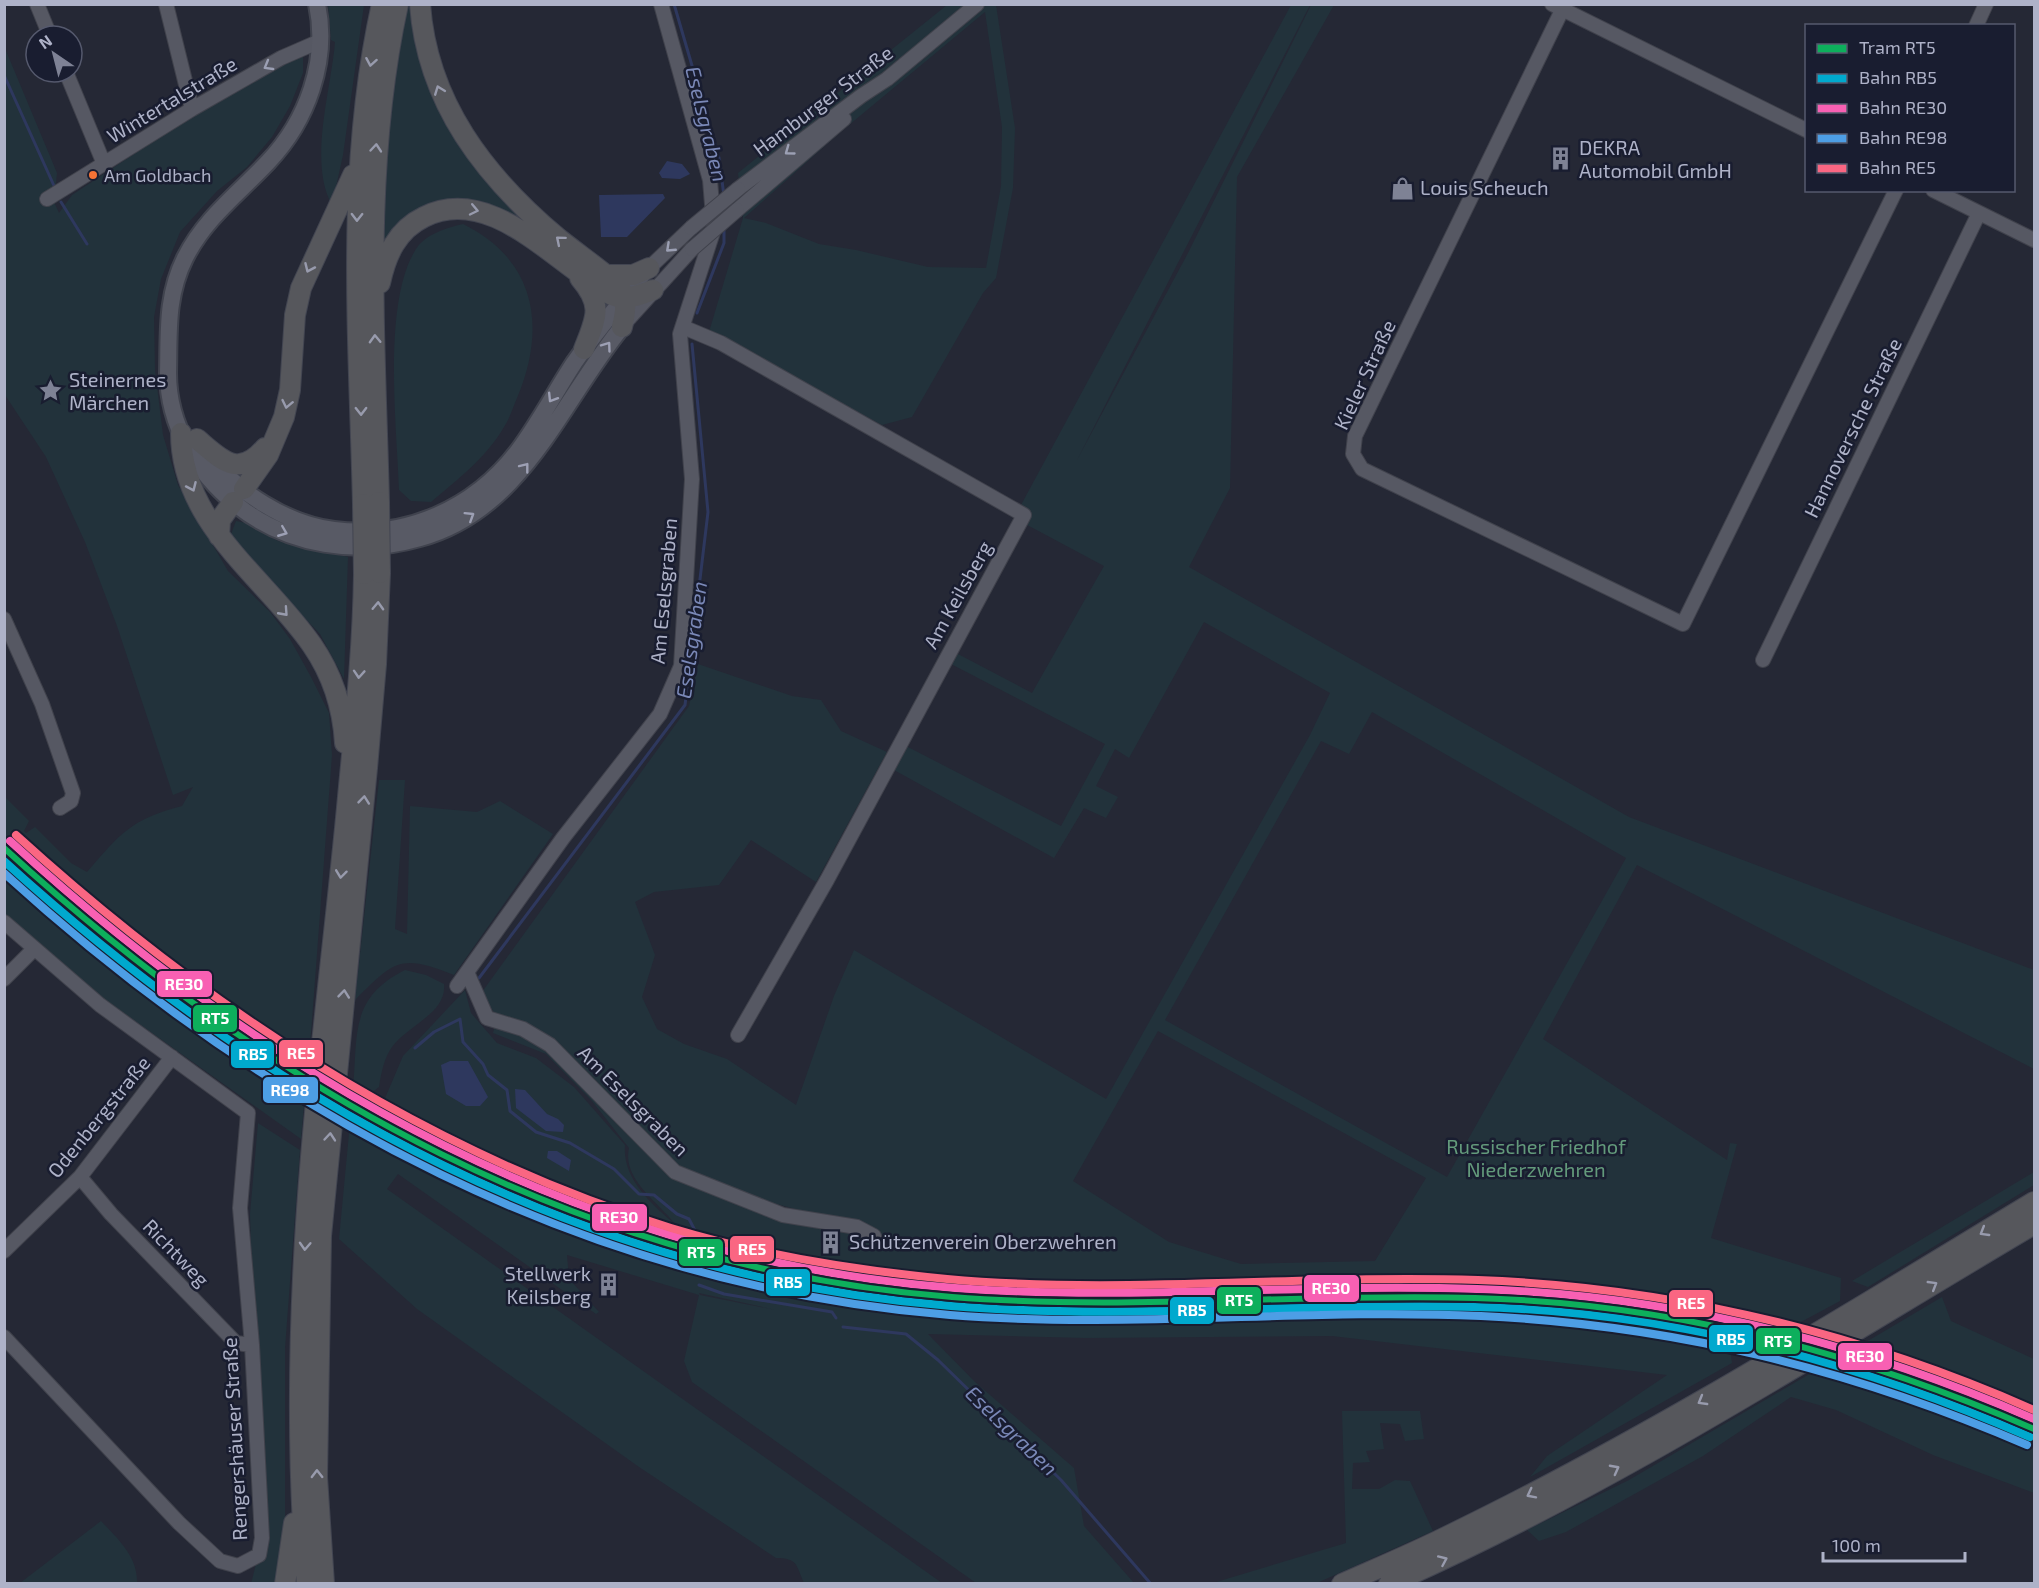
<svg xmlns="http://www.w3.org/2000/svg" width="2039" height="1588" viewBox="0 0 2039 1588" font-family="'Exo 2',sans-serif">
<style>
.green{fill:#22323b;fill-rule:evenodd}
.water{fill:#2e385e}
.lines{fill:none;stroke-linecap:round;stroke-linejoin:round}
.stream{stroke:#2e385e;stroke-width:3}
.minor-casing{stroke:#40424c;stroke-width:16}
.major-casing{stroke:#40434e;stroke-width:20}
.highway-casing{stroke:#424551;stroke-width:22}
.minor{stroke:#565863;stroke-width:14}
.major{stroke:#585a65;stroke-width:16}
.highway{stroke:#56575c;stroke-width:20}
.minor-bridge-casing{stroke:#40424c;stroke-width:16;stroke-linecap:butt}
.highway-bridge-casing{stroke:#424551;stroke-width:22;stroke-linecap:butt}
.minor-bridge{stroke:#565863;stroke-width:14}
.highway-bridge{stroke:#56575c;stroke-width:20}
.rail-1-casing{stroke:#191d30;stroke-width:12}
.rail-2-casing{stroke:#191d30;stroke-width:12}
.rail-3-casing{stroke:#191d30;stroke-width:12}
.rail-4-casing{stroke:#191d30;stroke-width:12}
.rail-1{stroke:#00a9ce;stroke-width:8}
.rail-2{stroke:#f860b3;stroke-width:8}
.rail-3{stroke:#4d9ee5;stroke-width:8}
.rail-4{stroke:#fa6682;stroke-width:8}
.tram-1-casing{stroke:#191d30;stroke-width:10}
.tram-1{stroke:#0daf5c;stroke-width:6}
.oneway{stroke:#989bad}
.oneway2{stroke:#9ca0b4}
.oneway3{stroke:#9da0b4}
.bus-dot{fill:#f57335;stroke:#191d30;stroke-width:2}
.labels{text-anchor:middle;stroke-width:5;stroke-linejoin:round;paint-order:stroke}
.bus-label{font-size:18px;fill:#aeb2c8;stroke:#191d30;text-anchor:start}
.street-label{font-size:20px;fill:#aeb2c8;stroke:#191d30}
.poi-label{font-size:20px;fill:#aeb2c8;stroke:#191d30;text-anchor:start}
.park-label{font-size:20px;fill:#639a7b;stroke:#191d30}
.water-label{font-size:21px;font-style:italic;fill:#7a88b7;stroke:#191d30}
.line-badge{stroke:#191d30;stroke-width:2}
.badge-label{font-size:16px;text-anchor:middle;font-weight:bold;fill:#fff}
</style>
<rect width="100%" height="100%" fill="#252835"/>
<path class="green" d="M328,5H364L343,155L332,205C308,162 331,91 335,42L331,40Z
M408,5H414L432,86L547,234L461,200L383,252C383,170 387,85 408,5Z
M947,5H996L1015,128L1013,188L996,278L983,293L912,417L882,425L709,332L743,218L738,173ZM985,12L1002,127L1001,186L986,268L928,267L856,250L819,244L766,223L744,218L837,135Z
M1291,5H1310L1076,462L1188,253L1311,5H1334L1237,177L1230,488L1189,567L1629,817L2034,970V1069L1637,865L1543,1039L1727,1160L1730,1143L1737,1144L1711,1238L1841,1278L1840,1301L1786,1330L1722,1312L1564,1287L1484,1285L1119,1290L974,1285L834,1265L689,1241L506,1172L380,1110L403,1056L465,990L471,1013L497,1043L536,1058L574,1087L625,1145C622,1178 651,1204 675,1224C657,1201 622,1179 629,1148L592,1101L546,1054L493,1033L497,1018L482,992L689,706L698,664L792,696L821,700L841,731L887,752L816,882L751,840L719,885L654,892L635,902L655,955L642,997L657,1029L684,1044L727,1059L796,1105L834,996L854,950L1106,1099L1310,735L1330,693L1204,622L1129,758L1115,749L1096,786L1118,797L1106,818L1084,808L1054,858L894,770L906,746L1061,826L1105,744L951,664L958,654L1032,693L1104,566L1014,518ZM1372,712L1626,858L1447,1177L1165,1020L1321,741L1349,754ZM1158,1031L1426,1178L1375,1261L1241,1264L1169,1242L1073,1181ZM750,1197L807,1212L745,1205Z
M4,46L57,173L54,202L59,213L72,195L190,117L303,54V73L290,106L272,137L247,167L217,191L180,232L161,279L154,317L155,370L163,435L178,485L228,571L270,612L290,639L311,677L329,713L332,755L311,1033L306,1072L208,1005L134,949L135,947L93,917L5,840V797L29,821L24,831L26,833L35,827L71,863L87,872C120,834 131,819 182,806L193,787L173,795L117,626L85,542L46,457L5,395Z
M463,224C536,260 547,327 517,398C513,407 510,418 504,427C486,458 458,479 431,502L411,501L399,490C397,428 382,302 416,249C426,234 446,228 463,224Z
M236,521L246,523L278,541L348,557L344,679L320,634L246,557L231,534Z
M379,780H405L395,929L407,934L410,806L477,812L500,801L553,834L454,975C400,953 394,961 355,1000Z
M4,863L107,953L169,1002L305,1094L301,1139L83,984L5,916Z
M405,970L426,975L444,984C447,1013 408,1025 392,1047C384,1058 381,1074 379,1087L367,1096L353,1089C358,1035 349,998 405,970Z
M258,1123L300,1150L285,1348V1534L279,1583L251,1584L261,1544L250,1214Z
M350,1123L402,1155L509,1206L623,1248L759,1286L958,1314L1129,1316L1412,1311L1627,1330L1730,1348L1732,1363L1530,1477L1547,1456L1667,1375L1332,1336L1086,1338L928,1334L975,1382L1074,1468L1084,1526L1134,1583H976L692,1382L684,1361L699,1295L567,1255L569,1279L599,1312L596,1314L398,1174L387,1189L942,1583H804C796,1565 798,1558 776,1558L639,1467L417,1309L339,1239ZM699,1293L776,1310L700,1295Z
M2034,1172V1185L1868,1287L1852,1281Z
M1942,1297L1951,1321L2034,1359V1420L1856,1348Z
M1818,1369C1894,1388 1965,1416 2034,1450V1493L1933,1455L1836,1410L1791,1397L1703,1456L1566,1532L1539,1541L1527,1530L1629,1480Z
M1342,1411H1420L1424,1439L1405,1441L1400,1424L1380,1423L1384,1449L1366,1451L1370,1462L1353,1463L1352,1489H1379L1395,1480L1410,1481L1433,1531L1317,1583H1213L1346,1543Z
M101,1521C118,1539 138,1557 137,1583H20Z"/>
<path class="water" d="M667,161L682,164L690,174L680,179L662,178L659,173Z
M663,194L665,198L627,237H601L599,195Z
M450,1061H468L488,1097L480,1106H466L446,1094L441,1065Z
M515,1089L525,1090L547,1114L558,1119L564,1125L563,1132L546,1131L516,1108Z
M548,1151H557L571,1160L569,1171L547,1158Z"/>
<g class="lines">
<path class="stream" d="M674,4L719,158L724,196
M4,75L55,188
M61,202L87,244
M697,313L724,243V227
M479,978L685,705L708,512L692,344
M415,1048L434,1032L460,1019L463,1042L483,1064L488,1075L507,1090L510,1111L536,1132L570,1143L614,1169L639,1194L654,1195L677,1214L689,1219L700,1240
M699,1285L724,1294L832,1312L836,1318
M843,1327L906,1334L938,1360L1061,1480L1151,1584"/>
<defs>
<path id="minor" d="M37,4L50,36
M166,4L192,109
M1552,4L1806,130
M1565,4L1355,436L1353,454L1362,469L1683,624L1896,190
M1976,26L1986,4
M66,72L104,164
M738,189L861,96L887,79L977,4
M1933,190L2034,240
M47,199L192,109L281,58L320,41
M737,210L844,119
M625,297L649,268L691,228
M623,325L692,249
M683,327L721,343L1024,515L827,880L738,1035
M4,619L42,704L73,793L71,801L60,808
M1763,660L1979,213
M4,922L100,1005L248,1113L240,1208L252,1345L262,1538L259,1555L238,1566L220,1561L179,1523L4,1337
M467,972L487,1018L523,1029L550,1045L675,1172L783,1215L857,1227L874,1236
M4,979L34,949
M457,986L563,838L660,714L681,666L692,479L680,334L714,229L710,180L661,4
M80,1177L111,1214L236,1343L252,1345
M4,1251L80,1177L172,1057"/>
<path id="major" d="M317,4C329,61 307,121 268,162C238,194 205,218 185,258C166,296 169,333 168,373C168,425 197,474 238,506C289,546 358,556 420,538C523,510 560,403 622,327
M207,454C237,492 286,524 334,530C406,539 474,509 518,451C539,423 555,392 574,363C590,340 607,319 625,297"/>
<path id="highway" d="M420,4C427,103 485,177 559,239C578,254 598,268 617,284C628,298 626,311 622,327
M607,275H633L649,268
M580,278C604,306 596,318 584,349
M380,283C386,255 397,230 424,217C483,187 541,247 586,278C596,285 606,294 618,297C631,299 642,294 653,290
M181,433C181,524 265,577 312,645C332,674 343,708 345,743
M197,439C222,460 238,479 265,448
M244,489L268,455L284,417L290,390L295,315L301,288L353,175
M379,502C375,335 362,169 398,4
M363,504C359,337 345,169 382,4
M219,536L220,520L233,502
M285,1584L294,1523
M307,1584C295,1441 299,1299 311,1157C321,1037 337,917 348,797C355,723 363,649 364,574
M324,1584L317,1477L321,1236L367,768L376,664L380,573
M1342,1584C1378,1568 1414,1553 1450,1535C1652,1437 1842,1318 2034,1202
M1389,1584C1615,1484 1822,1349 2034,1224"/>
</defs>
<use href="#minor" class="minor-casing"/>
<use href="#major" class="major-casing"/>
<use href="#highway" class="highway-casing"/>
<use href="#minor" class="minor"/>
<use href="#major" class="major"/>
<use href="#highway" class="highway"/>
<defs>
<path id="minor-bridge" d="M691,228L738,189
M692,249L737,210"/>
<path id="highway-bridge" d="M379,502L380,573
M363,504L364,574"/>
</defs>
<use href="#minor-bridge" class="minor-bridge-casing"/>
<use href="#highway-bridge" class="highway-bridge-casing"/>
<use href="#minor-bridge" class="minor-bridge"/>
<use href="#highway-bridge" class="highway-bridge"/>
<defs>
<path id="rail-1" d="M4,861C272,1105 584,1277 951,1306C1124,1320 1299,1303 1473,1307C1666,1311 1854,1360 2030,1437"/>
<path id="rail-2" d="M10,841C276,1085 589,1261 955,1288C1129,1301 1303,1283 1477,1289C1670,1295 1858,1342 2034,1419"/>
<path id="rail-3" d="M4,873C271,1116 586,1286 950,1315C1127,1329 1304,1308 1481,1316C1673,1325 1851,1369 2027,1445"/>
<path id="rail-4" d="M16,835C205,1007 425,1152 671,1228C760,1255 854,1270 947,1279C1124,1295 1301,1274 1478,1280C1671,1287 1859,1333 2034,1410"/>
</defs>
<use href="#rail-1" class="rail-1-casing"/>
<use href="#rail-2" class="rail-2-casing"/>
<use href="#rail-3" class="rail-3-casing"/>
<use href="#rail-4" class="rail-4-casing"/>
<use href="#rail-1" class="rail-1"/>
<use href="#rail-2" class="rail-2"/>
<use href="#rail-3" class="rail-3"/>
<use href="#rail-4" class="rail-4"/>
<defs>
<path id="tram-1" d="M4,848C273,1094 584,1268 952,1297C1126,1311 1300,1293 1475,1298C1669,1303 1857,1352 2034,1429"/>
</defs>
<use href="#tram-1" class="tram-1-casing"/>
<use href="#tram-1" class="tram-1"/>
</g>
<defs><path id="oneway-chevron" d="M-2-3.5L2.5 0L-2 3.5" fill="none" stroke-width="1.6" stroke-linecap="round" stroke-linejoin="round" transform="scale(1.5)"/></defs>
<g class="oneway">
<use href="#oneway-chevron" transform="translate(371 62) rotate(100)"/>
<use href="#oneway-chevron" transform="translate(439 90) rotate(-111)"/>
<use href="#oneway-chevron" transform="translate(376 148) rotate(-85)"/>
<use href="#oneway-chevron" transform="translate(474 210) rotate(12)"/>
<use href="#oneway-chevron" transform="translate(357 217) rotate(91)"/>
<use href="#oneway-chevron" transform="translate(560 240) rotate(-140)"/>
<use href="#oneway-chevron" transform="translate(309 268) rotate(114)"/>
<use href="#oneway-chevron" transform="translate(375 339) rotate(-92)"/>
<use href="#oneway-chevron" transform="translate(287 404) rotate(102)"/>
<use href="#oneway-chevron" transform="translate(361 411) rotate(89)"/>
<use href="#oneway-chevron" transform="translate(192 487) rotate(66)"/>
<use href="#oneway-chevron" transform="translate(378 606) rotate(-88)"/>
<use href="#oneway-chevron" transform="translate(284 612) rotate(48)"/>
<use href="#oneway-chevron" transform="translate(359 674) rotate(94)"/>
<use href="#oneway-chevron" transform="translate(364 800) rotate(-84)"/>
<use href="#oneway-chevron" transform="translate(341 874) rotate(97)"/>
<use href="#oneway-chevron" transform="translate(344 994) rotate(-84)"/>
<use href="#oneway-chevron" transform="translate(330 1137) rotate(-85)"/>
<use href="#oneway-chevron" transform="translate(1984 1232) rotate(149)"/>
<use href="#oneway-chevron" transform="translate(305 1246) rotate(93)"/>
<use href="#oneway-chevron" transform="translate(1933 1285) rotate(-31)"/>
<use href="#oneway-chevron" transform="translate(1702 1401) rotate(150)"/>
<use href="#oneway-chevron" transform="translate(1615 1469) rotate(-28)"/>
<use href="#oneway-chevron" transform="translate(317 1474) rotate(-91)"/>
<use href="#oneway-chevron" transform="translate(1531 1494) rotate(153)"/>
<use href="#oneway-chevron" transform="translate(1443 1560) rotate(-24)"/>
</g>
<g class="oneway2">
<use href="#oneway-chevron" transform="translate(268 66) rotate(150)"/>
<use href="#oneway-chevron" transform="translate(789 151) rotate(144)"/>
<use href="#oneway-chevron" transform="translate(670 248) rotate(137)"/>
</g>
<g class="oneway3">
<use href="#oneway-chevron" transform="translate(607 346) rotate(-54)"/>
<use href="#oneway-chevron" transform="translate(552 398) rotate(122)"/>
<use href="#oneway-chevron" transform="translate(525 467) rotate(-52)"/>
<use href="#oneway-chevron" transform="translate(470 516) rotate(-32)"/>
<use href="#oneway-chevron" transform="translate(283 532) rotate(22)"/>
</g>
<defs>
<symbol id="building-bare" viewBox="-9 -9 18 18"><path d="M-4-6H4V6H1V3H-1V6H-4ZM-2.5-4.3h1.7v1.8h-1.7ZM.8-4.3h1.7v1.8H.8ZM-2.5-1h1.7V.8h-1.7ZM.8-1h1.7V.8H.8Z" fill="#7e8295" stroke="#191d30" stroke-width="2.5" paint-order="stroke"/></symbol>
<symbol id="shop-bare" viewBox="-9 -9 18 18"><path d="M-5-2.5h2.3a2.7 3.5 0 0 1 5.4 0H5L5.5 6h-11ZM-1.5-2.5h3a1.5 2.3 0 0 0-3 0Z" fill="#7e8295" stroke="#191d30" stroke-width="2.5" paint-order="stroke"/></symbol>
<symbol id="sight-bare" viewBox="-9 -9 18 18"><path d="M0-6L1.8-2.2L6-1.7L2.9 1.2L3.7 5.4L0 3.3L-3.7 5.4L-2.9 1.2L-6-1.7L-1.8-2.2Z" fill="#7e8295" stroke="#191d30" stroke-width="2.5" paint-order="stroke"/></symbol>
</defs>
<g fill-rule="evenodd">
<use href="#building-bare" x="1544" y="142" width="33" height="33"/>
<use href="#shop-bare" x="1386" y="172" width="33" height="33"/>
<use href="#sight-bare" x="34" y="374" width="33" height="33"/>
<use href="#building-bare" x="814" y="1226" width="33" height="33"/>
<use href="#building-bare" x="592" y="1268" width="33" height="33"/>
</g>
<circle class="bus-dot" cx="93" cy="175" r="5"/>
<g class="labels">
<g class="bus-label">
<text x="104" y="182">Am Goldbach</text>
</g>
<g class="street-label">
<text transform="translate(172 100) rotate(-31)" y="7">Wintertalstraße</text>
<text transform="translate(823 101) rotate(-37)" y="7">Hamburger Straße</text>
<text transform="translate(1365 375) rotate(-65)" y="7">Kieler Straße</text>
<text transform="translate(1853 428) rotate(-64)" y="7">Hannoversche Straße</text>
<text transform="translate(664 591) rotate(-85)" y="7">Am Eselsgraben</text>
<text transform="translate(958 595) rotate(-61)" y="7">Am Keilsberg</text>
<text transform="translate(633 1101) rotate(45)" y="7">Am Eselsgraben</text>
<text transform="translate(99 1117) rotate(-51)" y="7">Odenbergstraße</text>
<text transform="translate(176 1253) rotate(46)" y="7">Richtweg</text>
<text transform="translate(235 1439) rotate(-93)" y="7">Rengershäuser Straße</text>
</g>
<g class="poi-label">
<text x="1579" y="155">DEKRA<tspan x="1579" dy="23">Automobil GmbH</tspan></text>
<text x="1420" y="195">Louis Scheuch</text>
<text x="69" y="387">Steinernes<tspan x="69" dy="23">Märchen</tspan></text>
<text x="849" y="1249">Schützenverein Oberzwehren</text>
<text x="591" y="1281" text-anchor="end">Stellwerk<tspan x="591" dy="23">Keilsberg</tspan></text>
</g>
<g class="park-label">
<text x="1536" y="1154">Russischer Friedhof<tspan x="1536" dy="23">Niederzwehren</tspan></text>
</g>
<g class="water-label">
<text transform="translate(706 124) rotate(76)" y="7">Eselsgraben</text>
<text transform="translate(692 640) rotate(-82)" y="7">Eselsgraben</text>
<text transform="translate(1011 1431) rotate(44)" y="7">Eselsgraben</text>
</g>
</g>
<g class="line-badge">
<rect x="156" y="970" width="57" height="28" rx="6" fill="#f860b3"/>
<rect x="192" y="1004" width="46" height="29" rx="6" fill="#0daf5c"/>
<rect x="278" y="1039" width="46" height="29" rx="6" fill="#fa6682"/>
<rect x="230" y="1040" width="45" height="29" rx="6" fill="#00a9ce"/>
<rect x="262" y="1076" width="57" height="28" rx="6" fill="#4d9ee5"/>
<rect x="591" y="1203" width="57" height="29" rx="6" fill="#f860b3"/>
<rect x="729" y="1235" width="46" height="28" rx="6" fill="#fa6682"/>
<rect x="678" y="1238" width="46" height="29" rx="6" fill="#0daf5c"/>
<rect x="765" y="1268" width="46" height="29" rx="6" fill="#00a9ce"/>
<rect x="1303" y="1274" width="57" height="29" rx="6" fill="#f860b3"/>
<rect x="1216" y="1286" width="46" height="29" rx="6" fill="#0daf5c"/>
<rect x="1668" y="1289" width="46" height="29" rx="6" fill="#fa6682"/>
<rect x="1169" y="1296" width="46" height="29" rx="6" fill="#00a9ce"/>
<rect x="1708" y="1324" width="46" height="29" rx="6" fill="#00a9ce"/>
<rect x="1755" y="1327" width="46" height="28" rx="6" fill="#0daf5c"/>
<rect x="1837" y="1342" width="56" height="29" rx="6" fill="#f860b3"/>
</g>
<g class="badge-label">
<text x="184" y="990">RE30</text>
<text x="215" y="1024">RT5</text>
<text x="301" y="1059">RE5</text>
<text x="253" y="1060">RB5</text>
<text x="290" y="1096">RE98</text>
<text x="619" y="1223">RE30</text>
<text x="752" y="1255">RE5</text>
<text x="701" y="1258">RT5</text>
<text x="788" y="1288">RB5</text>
<text x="1331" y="1294">RE30</text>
<text x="1239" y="1306">RT5</text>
<text x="1691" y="1309">RE5</text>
<text x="1192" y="1316">RB5</text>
<text x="1731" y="1345">RB5</text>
<text x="1778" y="1347">RT5</text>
<text x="1865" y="1362">RE30</text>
</g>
<rect width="2039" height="1588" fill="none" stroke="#aeb2c8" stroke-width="12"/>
<rect x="1805" y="24" width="210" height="168" fill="#191d30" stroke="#55596d" stroke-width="1.5"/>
<rect x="1817" y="44" width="30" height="9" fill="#0daf5c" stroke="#55596d" stroke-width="1.5"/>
<text x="1859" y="54" font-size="18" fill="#aeb2c8">Tram RT5</text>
<rect x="1817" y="74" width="30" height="9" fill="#00a9ce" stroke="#55596d" stroke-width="1.5"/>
<text x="1859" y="84" font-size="18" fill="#aeb2c8">Bahn RB5</text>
<rect x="1817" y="104" width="30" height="9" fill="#f860b3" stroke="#55596d" stroke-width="1.5"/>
<text x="1859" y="114" font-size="18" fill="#aeb2c8">Bahn RE30</text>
<rect x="1817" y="134" width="30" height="9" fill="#4d9ee5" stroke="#55596d" stroke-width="1.5"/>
<text x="1859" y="144" font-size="18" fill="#aeb2c8">Bahn RE98</text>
<rect x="1817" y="164" width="30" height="9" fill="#fa6682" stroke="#55596d" stroke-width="1.5"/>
<text x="1859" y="174" font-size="18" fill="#aeb2c8">Bahn RE5</text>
<g transform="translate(54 54) rotate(325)"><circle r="28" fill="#191d30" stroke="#55596d" stroke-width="1.5"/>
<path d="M0-4.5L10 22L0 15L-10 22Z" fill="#7e8295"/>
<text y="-9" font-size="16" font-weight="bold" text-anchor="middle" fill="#aeb2c8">N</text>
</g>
<path d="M1823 1552v9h142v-9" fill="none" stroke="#aeb2c8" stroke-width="3"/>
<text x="1832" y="1552" font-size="18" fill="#aeb2c8" stroke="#191d30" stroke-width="4.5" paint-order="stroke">100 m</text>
</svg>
